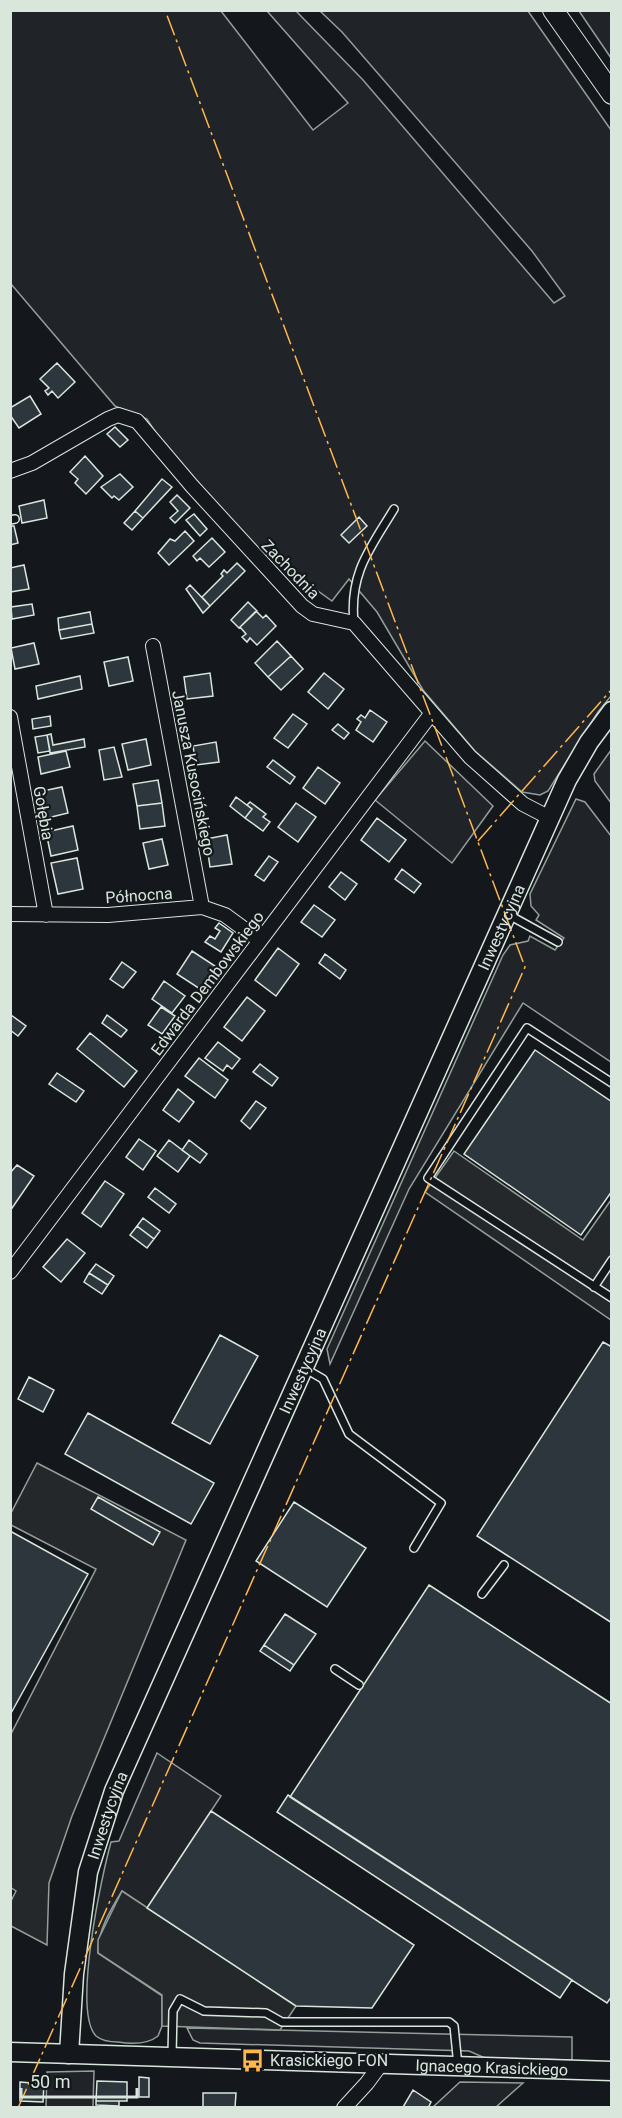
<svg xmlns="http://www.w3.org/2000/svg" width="622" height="2118" viewBox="0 0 622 2118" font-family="Roboto,sans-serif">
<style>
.green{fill:#202428;stroke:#939e99;stroke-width:1.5}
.parking{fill:#24282b;stroke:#939e99;stroke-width:1.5}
.building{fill:#2c363c;stroke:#d8e6dc;stroke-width:1.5}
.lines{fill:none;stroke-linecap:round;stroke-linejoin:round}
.service-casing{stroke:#d8e6dc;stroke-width:10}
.minor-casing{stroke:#d8e6dc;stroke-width:16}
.tertiary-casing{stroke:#d8e6dc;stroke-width:21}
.secondary-casing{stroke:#d8e6dc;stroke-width:22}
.service{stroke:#14181c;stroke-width:7}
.minor{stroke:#14181c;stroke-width:14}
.tertiary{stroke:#14181c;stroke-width:18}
.secondary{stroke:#14181c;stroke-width:20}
.power{stroke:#ffb74d;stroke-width:1.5;stroke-dasharray:21 4.5 3 4.5;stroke-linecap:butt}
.labels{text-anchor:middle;stroke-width:4.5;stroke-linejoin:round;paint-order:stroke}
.street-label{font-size:16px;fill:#d8e6dc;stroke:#14181c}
.poi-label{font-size:16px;fill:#d8e6dc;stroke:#14181c;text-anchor:start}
</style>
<rect width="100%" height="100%" fill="#14181c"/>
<path class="green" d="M10,11H221L313,130L348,103L267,11H296L363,80L554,303L565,296L532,251L342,32L320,11H528L611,130V696L598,712L548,791L540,795L522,792L475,751L423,690L377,612L349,579L332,601L248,541L165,447L147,419L115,406L11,284Z
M579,11H611V58Z
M425,741L493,806L452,863L375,800Z
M611,750V803L595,781L594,774Z
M576,799L585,802L611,836V1062L523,1003L409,1189L330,1364L327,1349L503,955L510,945L528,941L530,936L555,950L564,938L536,920L539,915L531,906L530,894Z
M157,1753L221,1796L147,1908L122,1891C111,1909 97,1932 98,1953L162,1996V2026L158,2036C147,2045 131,2044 118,2042C110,2042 102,2041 96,2036C72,2011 102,1875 111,1842L119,1841Z
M187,2028L572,2037V2060L485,2058L469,2051L200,2043L193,2040Z
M94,2071L93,2107H46L47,2072Z
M460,2082L523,2083L496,2107H433Z"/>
<path class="parking" d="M454,1151L583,1240L611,1200V1320L425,1192Z
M37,1463L186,1540L72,1816L49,1883L47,1945L11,1926V1901L16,1891L10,1887L11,1734L96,1569L11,1525L10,1515Z
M122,1891L296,2006L280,2030L162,2026V1995L98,1953V1940Z"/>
<path class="building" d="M57,363L75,382L58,398L52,391L48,395L45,391L49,388L40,379Z
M30,396L41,414L19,428L10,415V408Z
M115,427L128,440L120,447L107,434Z
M85,456L103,476L86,494L75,483L78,479L70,472Z
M120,474L133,487L119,500L114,496L112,498L101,487Z
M162,479L172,487L143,518L135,511Z
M177,495L190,508L175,523L170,518L178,511L170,502Z
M44,500L47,518L22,523L19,506Z
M135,511L143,518L132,530L124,523Z
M194,514L207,529L200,536L186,520Z
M359,517L367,526L349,543L341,535Z
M10,526H14L18,543L10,545Z
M185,531L194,541L169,565L158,553L170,539L175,541Z
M212,538L225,552L209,567L200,558L197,561L193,556Z
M237,563L245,571L210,606L202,597L223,576L221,574L224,570L227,573Z
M24,565L29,589L10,592V568Z
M190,585L210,606L203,613L186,589Z
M248,602L257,611L239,628L231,620Z
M32,604L34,615L12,619L11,607Z
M256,611L263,618L266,615L276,626L257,645L250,638L247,642L242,637L246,634L240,627Z
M90,612L92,624L59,630L58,618Z
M92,624L94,633L61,639L59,630Z
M277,641L291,656L268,677L255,663Z
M34,643L39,664L15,669L11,648Z
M291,656L303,669L281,690L268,677Z
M128,657L133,681L109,686L104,662Z
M210,673L213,696L187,699L184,677Z
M324,673L344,689L328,709L308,692Z
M80,676L82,689L38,699L36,686Z
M370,710L387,722L373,742L356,730L361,722L357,719L361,715L365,718Z
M293,714L307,724L288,748L274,738Z
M50,716L51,726L33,729L32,719Z
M338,724L349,733L344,739L332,730Z
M51,734L53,745L84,739L85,747L50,753L47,735Z
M47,735L50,751L38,753L35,737Z
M146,739L151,765L128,770L122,744Z
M216,742L219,762L196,765L193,746Z
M114,747L122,777L104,780L99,750Z
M66,751L70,767L41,774L38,757Z
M273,760L295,777L290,784L267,767Z
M318,767L340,783L325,804L303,788Z
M158,780L162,803L137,806L133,784Z
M62,787L68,813L43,819L38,792Z
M236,797L252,809L245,818L230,806Z
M250,802L266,814L263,817L270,822L263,831L245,818L252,809L247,805Z
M162,803L165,826L140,829L137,806Z
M296,803L316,817L298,842L278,827Z
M377,818L406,840L389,862L361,840Z
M73,826L78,850L51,856L46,832Z
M227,835L232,864L210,867L206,839Z
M162,839L168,865L149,869L143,843Z
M269,856L278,862L264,881L255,875Z
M77,858L83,889L58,894L51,863Z
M402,869L421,884L414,893L395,879Z
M341,872L357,884L345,900L329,887Z
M314,905L335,920L322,937L301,922Z
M219,923L233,933L221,952L205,942L210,936L215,939L220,931L215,928Z
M278,948L299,964L276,996L255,980Z
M192,951L215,966L200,989L177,974Z
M325,954L346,970L340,979L319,963Z
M122,962L136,972L123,988L110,979Z
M164,981L185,996L172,1013L152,999Z
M247,997L265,1011L242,1041L224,1027Z
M161,1007L175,1016L162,1034L148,1025Z
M11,1015L26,1026L18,1036L10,1030Z
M107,1015L127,1030L121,1037L102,1023Z
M90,1033L137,1071L124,1087L77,1049Z
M218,1042L240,1059L232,1069L227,1065L223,1071L205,1058Z
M535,1050L612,1102V1191L581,1235L464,1154Z
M199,1058L228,1080L215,1098L185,1076Z
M260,1064L278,1078L272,1086L253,1072Z
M57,1073L84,1091L76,1102L49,1084Z
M178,1089L194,1102L179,1122L163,1110Z
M256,1101L266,1108L250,1129L241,1121Z
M139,1139L156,1151L143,1170L126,1157Z
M169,1140L190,1156L178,1172L157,1156Z
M189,1140L207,1154L200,1163L182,1150Z
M17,1165L34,1176L10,1211V1173Z
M105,1181L124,1194L101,1227L82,1213Z
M155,1188L176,1204L169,1213L148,1197Z
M143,1218L160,1231L154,1239L137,1226Z
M137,1226L154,1239L147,1248L130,1235Z
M67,1239L85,1253L61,1282L43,1267Z
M96,1264L114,1276L108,1285L89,1273Z
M89,1273L108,1285L102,1294L84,1282Z
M220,1335L258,1356L210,1444L172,1423Z
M603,1342L612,1347V1623L477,1536Z
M29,1377L54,1390L43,1412L18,1399Z
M88,1413L214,1483L191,1524L65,1454Z
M98,1497L160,1532L153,1545L91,1509Z
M294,1502L366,1548L327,1607L256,1561Z
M10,1531L88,1574L10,1715Z
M429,1585L612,1704V1996L607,2003L290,1797Z
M285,1614L316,1634L294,1665L264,1645Z
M264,1645L294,1665L290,1671L260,1651Z
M288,1795L572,1980L560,1998L277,1812Z
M211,1811L414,1945L372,2008L296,2006L147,1908Z
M139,2077L149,2078V2097H139Z
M97,2081L127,2082V2101H96Z
M20,2082L44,2084L43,2102L20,2101Z
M413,2090L431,2102L428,2108L403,2107Z
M203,2093H236L235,2108H203Z
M96,2101H119V2106L96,2105Z"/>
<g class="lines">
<defs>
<path id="service" d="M10,520L15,519
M354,623C349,573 370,549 394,509
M509,915L558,942
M612,1083L527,1028L428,1178L612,1298
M594,1287L612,1260
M304,1368L323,1379L349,1434L441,1503L414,1548
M482,1594L504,1565
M335,1669L359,1685
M172,2055L173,2011L180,1999L204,2011L266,2013L282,2022H449L454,2026L458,2066"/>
<path id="minor" d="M10,471L32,463L108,419L118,415L137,421L192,486L302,606L313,614L354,623L470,757L523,804L550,818
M153,646L202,907
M10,717L46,915
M10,914L108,915L202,907L225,915L259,940
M10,1272L431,714
M344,2108L367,2083L381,2064"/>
<g id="tertiary">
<path id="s1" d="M10,2052L612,2071"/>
<path id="s2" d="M69,2054L74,1974L88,1872L114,1791L567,780L589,742L612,711"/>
</g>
<path id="secondary" d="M553,10L612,94"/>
</defs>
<use href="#service" class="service-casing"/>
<use href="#minor" class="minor-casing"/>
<use href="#tertiary" class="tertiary-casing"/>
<use href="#secondary" class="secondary-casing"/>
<use href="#service" class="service"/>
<use href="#minor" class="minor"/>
<use href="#tertiary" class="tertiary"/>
<use href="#secondary" class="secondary"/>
<path class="power" d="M478,841L612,689
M18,2108L525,967L165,10"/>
</g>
<defs>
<symbol id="bus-bare" viewBox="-9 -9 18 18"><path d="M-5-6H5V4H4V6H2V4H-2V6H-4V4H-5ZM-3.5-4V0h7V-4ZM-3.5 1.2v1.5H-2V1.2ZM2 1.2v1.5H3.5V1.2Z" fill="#ffb74d" stroke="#14181c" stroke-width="2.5" paint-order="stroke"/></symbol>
</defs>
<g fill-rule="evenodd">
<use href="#bus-bare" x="236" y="2044" width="33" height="33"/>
</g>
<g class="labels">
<g class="street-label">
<text transform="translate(291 569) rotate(46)" y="6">Zachodnia</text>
<text transform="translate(194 773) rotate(79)" y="6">Janusza Kusocińskiego</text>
<text transform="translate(44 813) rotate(80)" y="6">Gołębia</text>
<text transform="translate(139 895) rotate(-4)" y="6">Północna</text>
<text dy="6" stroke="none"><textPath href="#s2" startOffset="1215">Inwestycyjna</textPath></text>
<text transform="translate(207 983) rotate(-53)" y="6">Edwarda Dembowskiego</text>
<text dy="6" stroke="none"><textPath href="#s2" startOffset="729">Inwestycyjna</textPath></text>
<text dy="6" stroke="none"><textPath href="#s2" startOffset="243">Inwestycyjna</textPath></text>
<text dy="6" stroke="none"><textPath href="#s1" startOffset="482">Ignacego Krasickiego</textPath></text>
</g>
<g class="poi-label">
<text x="270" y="2066">Krasickiego FON</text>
</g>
</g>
<rect width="622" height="2118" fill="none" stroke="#d8e6dc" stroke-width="24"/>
<path d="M21 2088v9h116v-9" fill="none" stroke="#d8e6dc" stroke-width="3"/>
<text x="30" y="2088" font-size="18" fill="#d8e6dc" stroke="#14181c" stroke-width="4.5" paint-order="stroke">50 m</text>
</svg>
